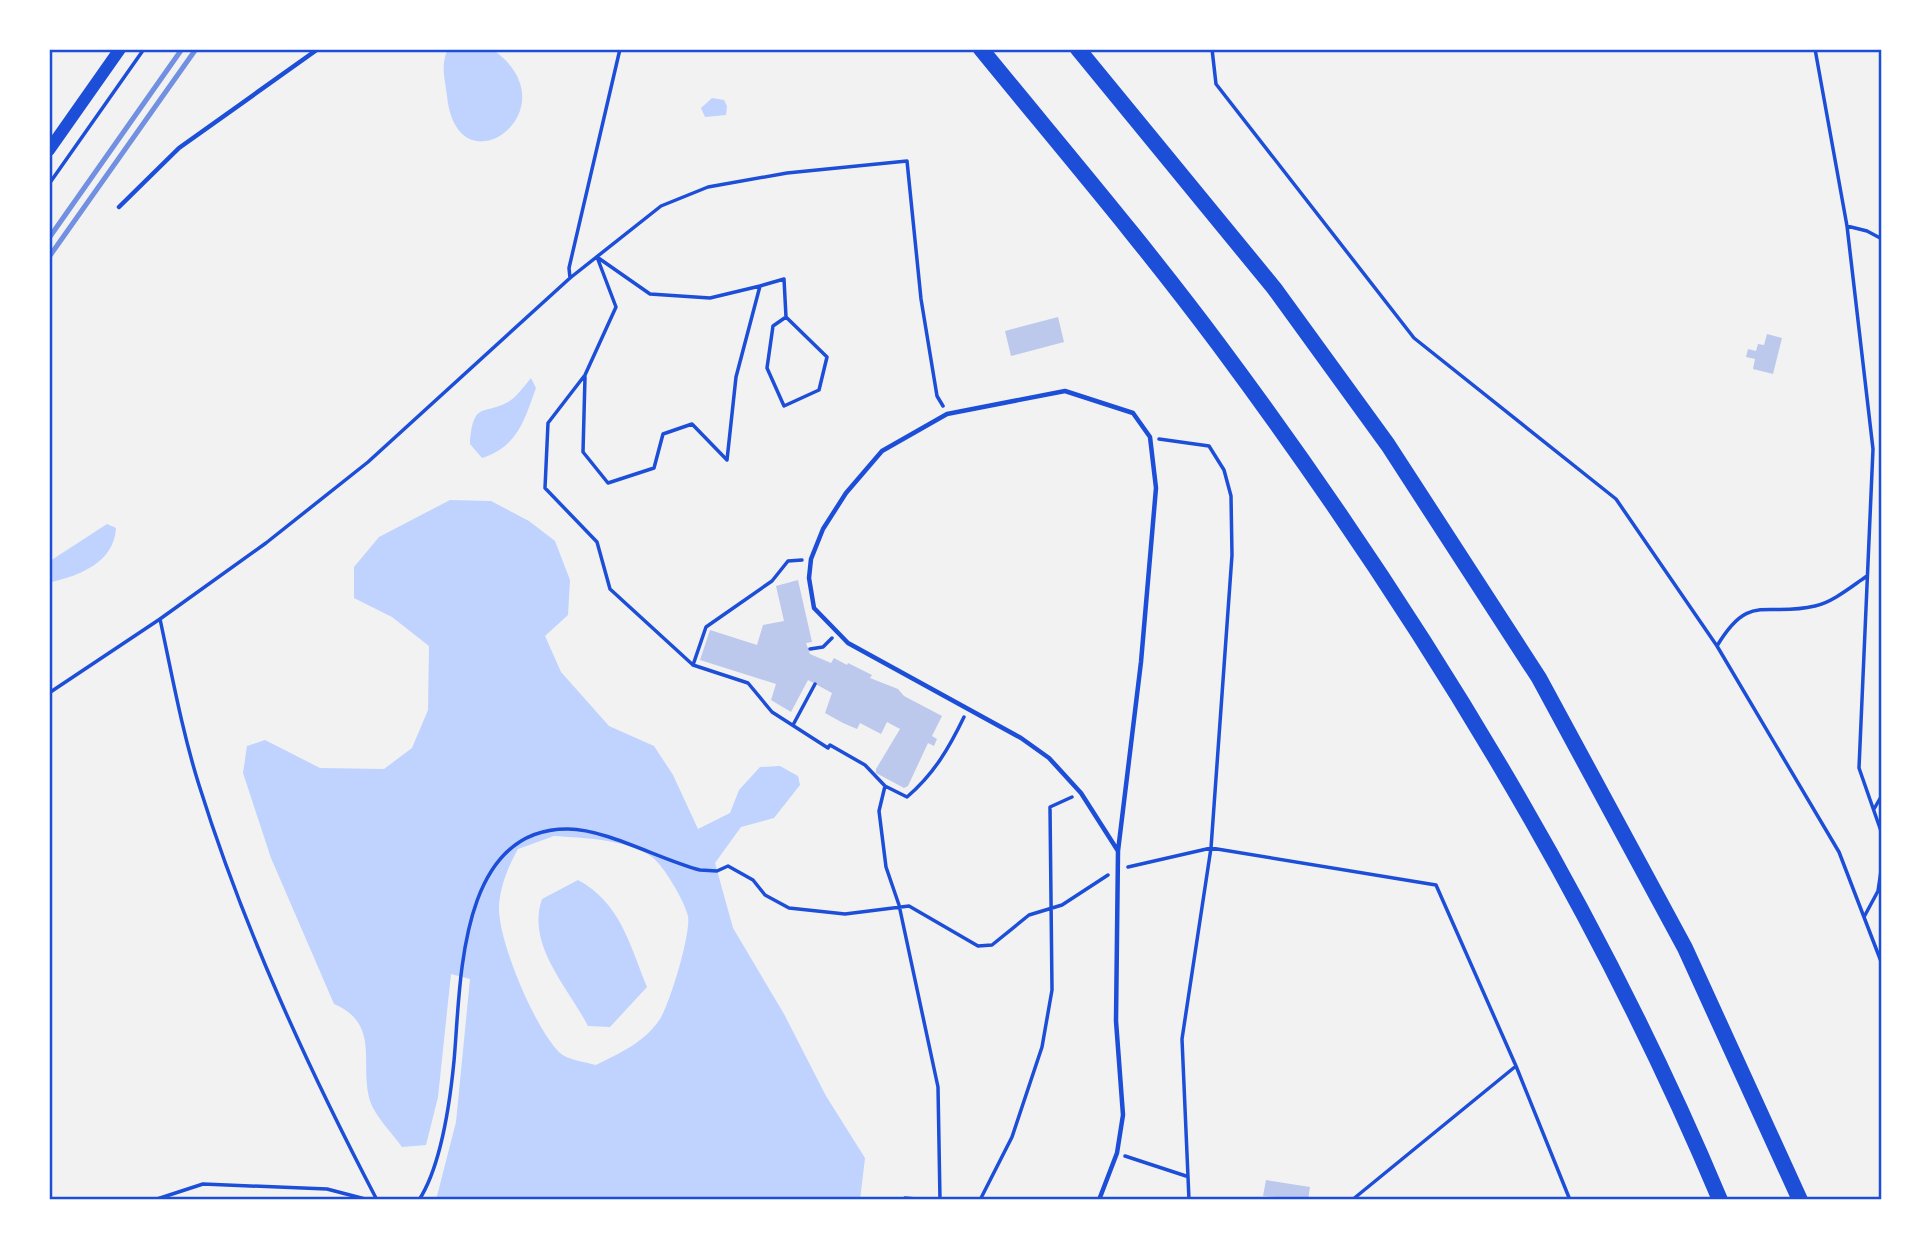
<svg xmlns="http://www.w3.org/2000/svg" width="1931" height="1249" viewBox="0 0 1931 1249" font-family="'IBM Plex Sans',sans-serif">
<style>
.water{fill:#bfd3fe;fill-rule:evenodd}
.building{fill:#bdc9ec}
.lines{fill:none;stroke-linecap:round;stroke-linejoin:round}
.path{stroke:#1d4ed8;stroke-width:3.5}
.service{stroke:#1d4ed8;stroke-width:4.5}
.secondary{stroke:#1d4ed8;stroke-width:12}
.motorway{stroke:#1d4ed8;stroke-width:16}
.rail{stroke:#7290e2;stroke-width:5}
.neatline{fill:none;stroke:#1d4ed8;stroke-width:2.5}
</style>
<rect width="100%" height="100%" fill="#f2f2f2"/>
<path class="water" d="M448,49H492C577,108 457,196 447,96C445,78 440,66 448,49Z
M712,98L724,100L727,106L726,115L705,117L701,108Z
M531,378L536,388C524,421 518,446 482,458L470,444C473,398 485,417 511,400C518,395 525,385 531,378Z
M450,500L491,501L529,521L555,541L570,580L568,615L545,636L561,672L609,726L654,746L673,775L698,829L730,813L739,790L760,767L780,766L798,776L800,785L774,818L741,827L715,863L733,928L784,1014L826,1096L865,1158L860,1200H436L456,1122L470,979L451,974L438,1097L426,1145L402,1147C392,1133 375,1116 370,1101C359,1063 381,1024 334,1004L271,858L243,773L247,746L265,740L320,768L384,769L412,748L428,710L429,646L392,617L354,598V567L379,537ZM554,836C583,838 627,839 652,857C664,866 685,902 688,916C691,934 670,1003 660,1019C645,1042 620,1053 596,1065C585,1062 568,1060 560,1053C535,1029 497,939 499,905C501,884 508,867 518,849Z
M107,524L116,528C114,562 81,575 52,582L49,579L50,561Z
M578,880C621,903 630,946 647,987L610,1027L588,1026C568,987 526,945 542,899Z"/>
<path class="building" d="M1058,317L1064,342L1011,356L1005,331Z
M1767,334L1782,338L1773,374L1753,369L1755,359L1746,357L1748,349L1756,351L1758,344L1764,345Z
M798,580L812,642L806,643L810,654L831,663L834,658L847,665L848,663L872,675L870,678L898,689L904,696L942,716L932,736L937,739L934,746L928,743L908,786L904,788L876,773V769L900,729L887,722L881,734L860,723L857,729L843,723L825,713L832,693L808,680L791,712L771,700L776,684L700,660L710,630L757,645L763,625L784,621L776,586Z
M1266,1180L1310,1187L1308,1200L1263,1196Z"/>
<g class="lines">
<path class="path" d="M1212,49L1216,84L1414,338L1616,499L1717,646L1839,852L1882,964
M1815,49L1847,226L1873,449L1859,768L1882,834
M49,184L144,49
M1847,226L1867,231L1882,239
M570,278L569,268L620,49
M760,286L710,298L650,294L597,257L616,307L585,375L548,423L545,488L597,542L610,589L693,665L748,683L772,712L828,748L830,745L865,765L885,786L879,811L886,867L899,905L938,1087L940,1200
M585,377L583,452L608,483L654,468L663,434L692,424L727,460L736,377L760,286L784,279L786,317L827,357L819,390L784,406L767,368L773,326L786,317
M1159,439L1209,446L1224,470L1231,496L1232,555L1211,848L1182,1039L1189,1200
M1717,646C1750,591 1765,618 1815,606C1833,602 1852,586 1867,576
M810,649L823,647L832,638
M693,665L706,627L772,581L788,561L802,560
M49,693L160,619
M793,725L815,684
M885,786L907,797C934,774 949,748 964,717
M1874,809L1882,795
M1128,867L1211,848L1436,885L1516,1066L1570,1200
M1864,917L1878,891L1882,864
M1125,1156L1186,1176
M905,1198L927,1200
M154,1200L203,1184L327,1189L369,1200
M377,1200C307,1066 244,929 199,785C182,731 172,675 160,619L266,543L368,462L570,278L661,206L708,187L787,173L907,161L921,299L937,396L943,406
M419,1200C441,1166 450,1102 454,1061C461,986 457,828 568,829C606,829 661,860 700,870L717,871L728,866L753,880L765,895L789,908L845,914L909,906L978,946L992,945L1029,915L1062,905L1108,875
M980,1200L1012,1137L1042,1047L1052,990L1050,807L1072,797
M1352,1200L1516,1066"/>
<path class="service" d="M119,207L179,148L318,49
M1099,1200L1117,1153L1123,1115L1116,1021L1118,851L1141,662L1156,488L1150,437L1133,413L1065,391L947,414L882,451L846,493L823,529L811,559L809,578L814,608L848,643L1021,738L1049,758L1081,793L1118,851"/>
<path class="secondary" d="M49,150L120,49"/>
<path class="motorway" d="M981,49C1061,147 1143,243 1219,345C1416,610 1592,895 1720,1200
M1078,49L1274,288L1388,445L1539,678L1685,948L1800,1200"/>
<path class="rail" d="M49,238L182,49
M49,257L196,49"/>
</g>
<rect width="1931" height="1249" fill="none" stroke="#ffffff" stroke-width="102"/>
<rect x="51" y="51" width="1829" height="1147" class="neatline"/>
</svg>
